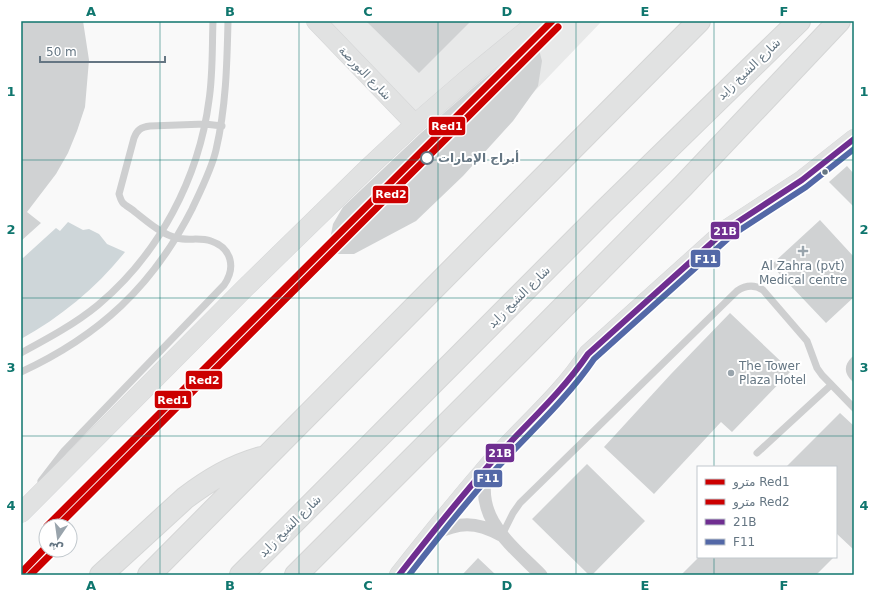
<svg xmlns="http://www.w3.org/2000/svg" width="875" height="596" viewBox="0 0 875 596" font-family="'DejaVu Sans',Vazirmatn,sans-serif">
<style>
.built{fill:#e8e9e9}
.water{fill:#ced6d9}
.building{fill:#d0d2d3}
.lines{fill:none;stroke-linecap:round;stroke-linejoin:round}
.secondary-casing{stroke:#d5d6d7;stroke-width:20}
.highway-casing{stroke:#d5d6d6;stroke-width:24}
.lane{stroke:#cecfd0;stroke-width:7}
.street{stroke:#cecfd0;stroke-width:13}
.secondary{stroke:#e1e2e2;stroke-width:19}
.highway{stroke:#e1e2e2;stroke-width:22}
.bus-1-casing{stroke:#fff;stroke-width:9}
.bus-2-casing{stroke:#fff;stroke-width:9}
.bus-1{stroke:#6f2e90;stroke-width:6}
.bus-2{stroke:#5368a7;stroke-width:6}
.metro-1-casing{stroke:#fff;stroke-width:10}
.metro-2-casing{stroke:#fff;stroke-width:10}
.metro-1{stroke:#c00;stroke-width:7}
.metro-2{stroke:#c00;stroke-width:7}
.grid{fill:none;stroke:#0f766e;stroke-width:1;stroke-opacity:0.55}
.stop-dot{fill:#fff;stroke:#657683;stroke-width:2}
.bus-dot{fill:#657683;stroke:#fff;stroke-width:1.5}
.poi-dot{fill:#99a4ac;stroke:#fff;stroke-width:1.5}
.labels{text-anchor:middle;stroke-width:4;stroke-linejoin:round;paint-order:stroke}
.street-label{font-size:12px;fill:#657683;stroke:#fff}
.stop-label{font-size:12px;font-weight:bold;fill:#657683;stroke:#fff;text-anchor:start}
.poi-label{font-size:12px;fill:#657683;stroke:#fff}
.line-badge{stroke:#fff;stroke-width:1.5}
.badge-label{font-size:11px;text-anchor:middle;font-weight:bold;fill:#fff}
.neatline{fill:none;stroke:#0f766e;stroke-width:1.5}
.grid-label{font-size:13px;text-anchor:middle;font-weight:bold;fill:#0f766e}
</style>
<rect width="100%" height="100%" fill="#f9f9f9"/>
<path class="built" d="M319,21H602L464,165Z"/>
<path class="water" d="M68,222L83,230L89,229L99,234L107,244L125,252C97,287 61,317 21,339V257L23,258L56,228L60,231Z"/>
<path class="building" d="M21,21H83L89,60L85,107L77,131L68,153L56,174L27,212L41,223L21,241Z
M366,21H471L419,73Z
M537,42L542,61L538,86L513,121L463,176L416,221L354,254H327L333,224L343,207L422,132L473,88L527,44Z
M847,166L854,174V207L829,182Z
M820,220L854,257V297L826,323L771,265Z
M730,313L791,371L732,432L721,422L654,494L604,447L671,374Z
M840,413L854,426V550L836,533V467H786Z
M587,464L645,521L592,575H589L532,519Z
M699,557H834L816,575H681Z
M478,558L496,575H462Z"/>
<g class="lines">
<defs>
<path id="secondary" d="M316,21L415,124
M21,513L245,288L368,168L415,124L466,80L538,21
M399,575C428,538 458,501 489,465C521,429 562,395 588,354L727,229L802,180L854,139"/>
<path id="highway" d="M101,575L185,498C209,480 232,466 261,458
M149,575L699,21
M241,575L603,212L799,21
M296,575L521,350L683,186L839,21"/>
</defs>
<use href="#secondary" class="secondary-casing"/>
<use href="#highway" class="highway-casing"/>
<path class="lane" d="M21,353C47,339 75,324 98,305C159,254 199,178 209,100C213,74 212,47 213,21
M854,360C848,366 848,372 854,378
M21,372C99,336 153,286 192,209C200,192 212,168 216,150C226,107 227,65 228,21
M757,453L831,385
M41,481L64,451L224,285C236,268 232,248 211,241C200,237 188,241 177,238C161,234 148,222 135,212C132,209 126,206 123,203C121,201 120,197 119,194L134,138C137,130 141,127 150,126L205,124L222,126
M502,535L513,513L520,503L737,291C746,285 754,284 763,290L807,341L817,368L822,375L854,408"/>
<path class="street" d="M488,468C472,516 510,544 541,575
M434,534C459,522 475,521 501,535"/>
<use href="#secondary" class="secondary"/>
<use href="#highway" class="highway"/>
<defs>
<path id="bus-1" d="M399,575C428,538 458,500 489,465C522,428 560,395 588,354L727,229L802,180L854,139"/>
<path id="bus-2" d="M409,575C437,539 466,502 496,469C530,432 566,400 594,359L732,235L806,187L854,149"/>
</defs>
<use href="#bus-1" class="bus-1-casing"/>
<use href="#bus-2" class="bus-2-casing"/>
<use href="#bus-1" class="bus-1"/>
<use href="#bus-2" class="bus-2"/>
<defs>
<path id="metro-1" d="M47,526L552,21
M21,573L46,547"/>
<path id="metro-2" d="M58,526L558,27
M30,575L52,553"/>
</defs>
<use href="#metro-1" class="metro-1-casing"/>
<use href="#metro-2" class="metro-2-casing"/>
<use href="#metro-1" class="metro-1"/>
<use href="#metro-2" class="metro-2"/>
</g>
<path class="grid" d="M160,21V575M299,21V575M438,21V575M576,21V575M714,21V467M21,160H854M21,298H854M21,436H854M714,557V575"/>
<circle class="stop-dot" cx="427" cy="158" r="6"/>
<circle class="bus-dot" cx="825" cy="172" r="3.5"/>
<g class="poi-dot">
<path d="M801 245h4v4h4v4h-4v4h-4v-4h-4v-4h4z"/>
<circle cx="731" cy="373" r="4"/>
</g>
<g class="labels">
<g class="street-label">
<text transform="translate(749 69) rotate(-44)" y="4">شارع الشيخ زايد</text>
<text transform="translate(365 73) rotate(46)" y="4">شارع البورصة</text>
<text transform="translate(519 297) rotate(-45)" y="4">شارع الشيخ زايد</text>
<text transform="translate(290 526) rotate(-45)" y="4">شارع الشيخ زايد</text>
</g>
<g class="stop-label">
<text x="438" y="162">أبراج الإمارات</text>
</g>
<g class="poi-label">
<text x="803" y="270">Al Zahra (pvt)<tspan x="803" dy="14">Medical centre</tspan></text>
<text x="739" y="370" text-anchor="start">The Tower<tspan x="739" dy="14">Plaza Hotel</tspan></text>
</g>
</g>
<g class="line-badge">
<rect x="428" y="116" width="38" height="20" rx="4" fill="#c00"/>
<rect x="372" y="185" width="37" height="19" rx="4" fill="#c00"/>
<rect x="710" y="221" width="30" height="19" rx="4" fill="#6f2e90"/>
<rect x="690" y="249" width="31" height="19" rx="4" fill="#5368a7"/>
<rect x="185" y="370" width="38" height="20" rx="4" fill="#c00"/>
<rect x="154" y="390" width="38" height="19" rx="4" fill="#c00"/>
<rect x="485" y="443" width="30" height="20" rx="4" fill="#6f2e90"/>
<rect x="473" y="469" width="30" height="19" rx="4" fill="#5368a7"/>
</g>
<g class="badge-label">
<text x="447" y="130">Red1</text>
<text x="391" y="198">Red2</text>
<text x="725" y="235">21B</text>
<text x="706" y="263">F11</text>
<text x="204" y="384">Red2</text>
<text x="173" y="404">Red1</text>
<text x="500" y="457">21B</text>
<text x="488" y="482">F11</text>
</g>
<rect width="875" height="596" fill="none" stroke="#ffffff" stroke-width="44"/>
<rect x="697" y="466" width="140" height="92" fill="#ffffff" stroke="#c1c8cd"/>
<rect x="705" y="479" width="20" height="6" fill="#cc0000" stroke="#c1c8cd"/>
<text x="733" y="486" font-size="12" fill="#657683">مترو Red1</text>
<rect x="705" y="499" width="20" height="6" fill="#cc0000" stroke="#c1c8cd"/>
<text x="733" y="506" font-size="12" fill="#657683">مترو Red2</text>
<rect x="705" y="519" width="20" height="6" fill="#6f2e90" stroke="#c1c8cd"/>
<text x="733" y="526" font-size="12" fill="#657683">21B</text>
<rect x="705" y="539" width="20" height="6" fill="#5368a7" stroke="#c1c8cd"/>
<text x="733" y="546" font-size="12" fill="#657683">F11</text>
<g transform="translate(58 538) rotate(193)"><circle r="19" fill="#ffffff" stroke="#c1c8cd"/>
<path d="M0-3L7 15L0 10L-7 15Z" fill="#99a4ac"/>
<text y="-6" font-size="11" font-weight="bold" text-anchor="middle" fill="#657683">ش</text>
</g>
<path d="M40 56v6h125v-6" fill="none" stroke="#657683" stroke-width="2"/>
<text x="46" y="56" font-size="12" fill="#657683" stroke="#ffffff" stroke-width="3" paint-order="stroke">50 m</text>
<rect x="22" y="22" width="831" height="552" class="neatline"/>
<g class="grid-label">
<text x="91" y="16">A</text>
<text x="230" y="16">B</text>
<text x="368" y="16">C</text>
<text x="507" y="16">D</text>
<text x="645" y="16">E</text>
<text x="784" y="16">F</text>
<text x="11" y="96">1</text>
<text x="864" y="96">1</text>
<text x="11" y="234">2</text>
<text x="864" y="234">2</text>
<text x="11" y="372">3</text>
<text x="864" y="372">3</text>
<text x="11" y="510">4</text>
<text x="864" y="510">4</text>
<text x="91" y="590">A</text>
<text x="230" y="590">B</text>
<text x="368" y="590">C</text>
<text x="507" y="590">D</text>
<text x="645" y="590">E</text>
<text x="784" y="590">F</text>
</g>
</svg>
